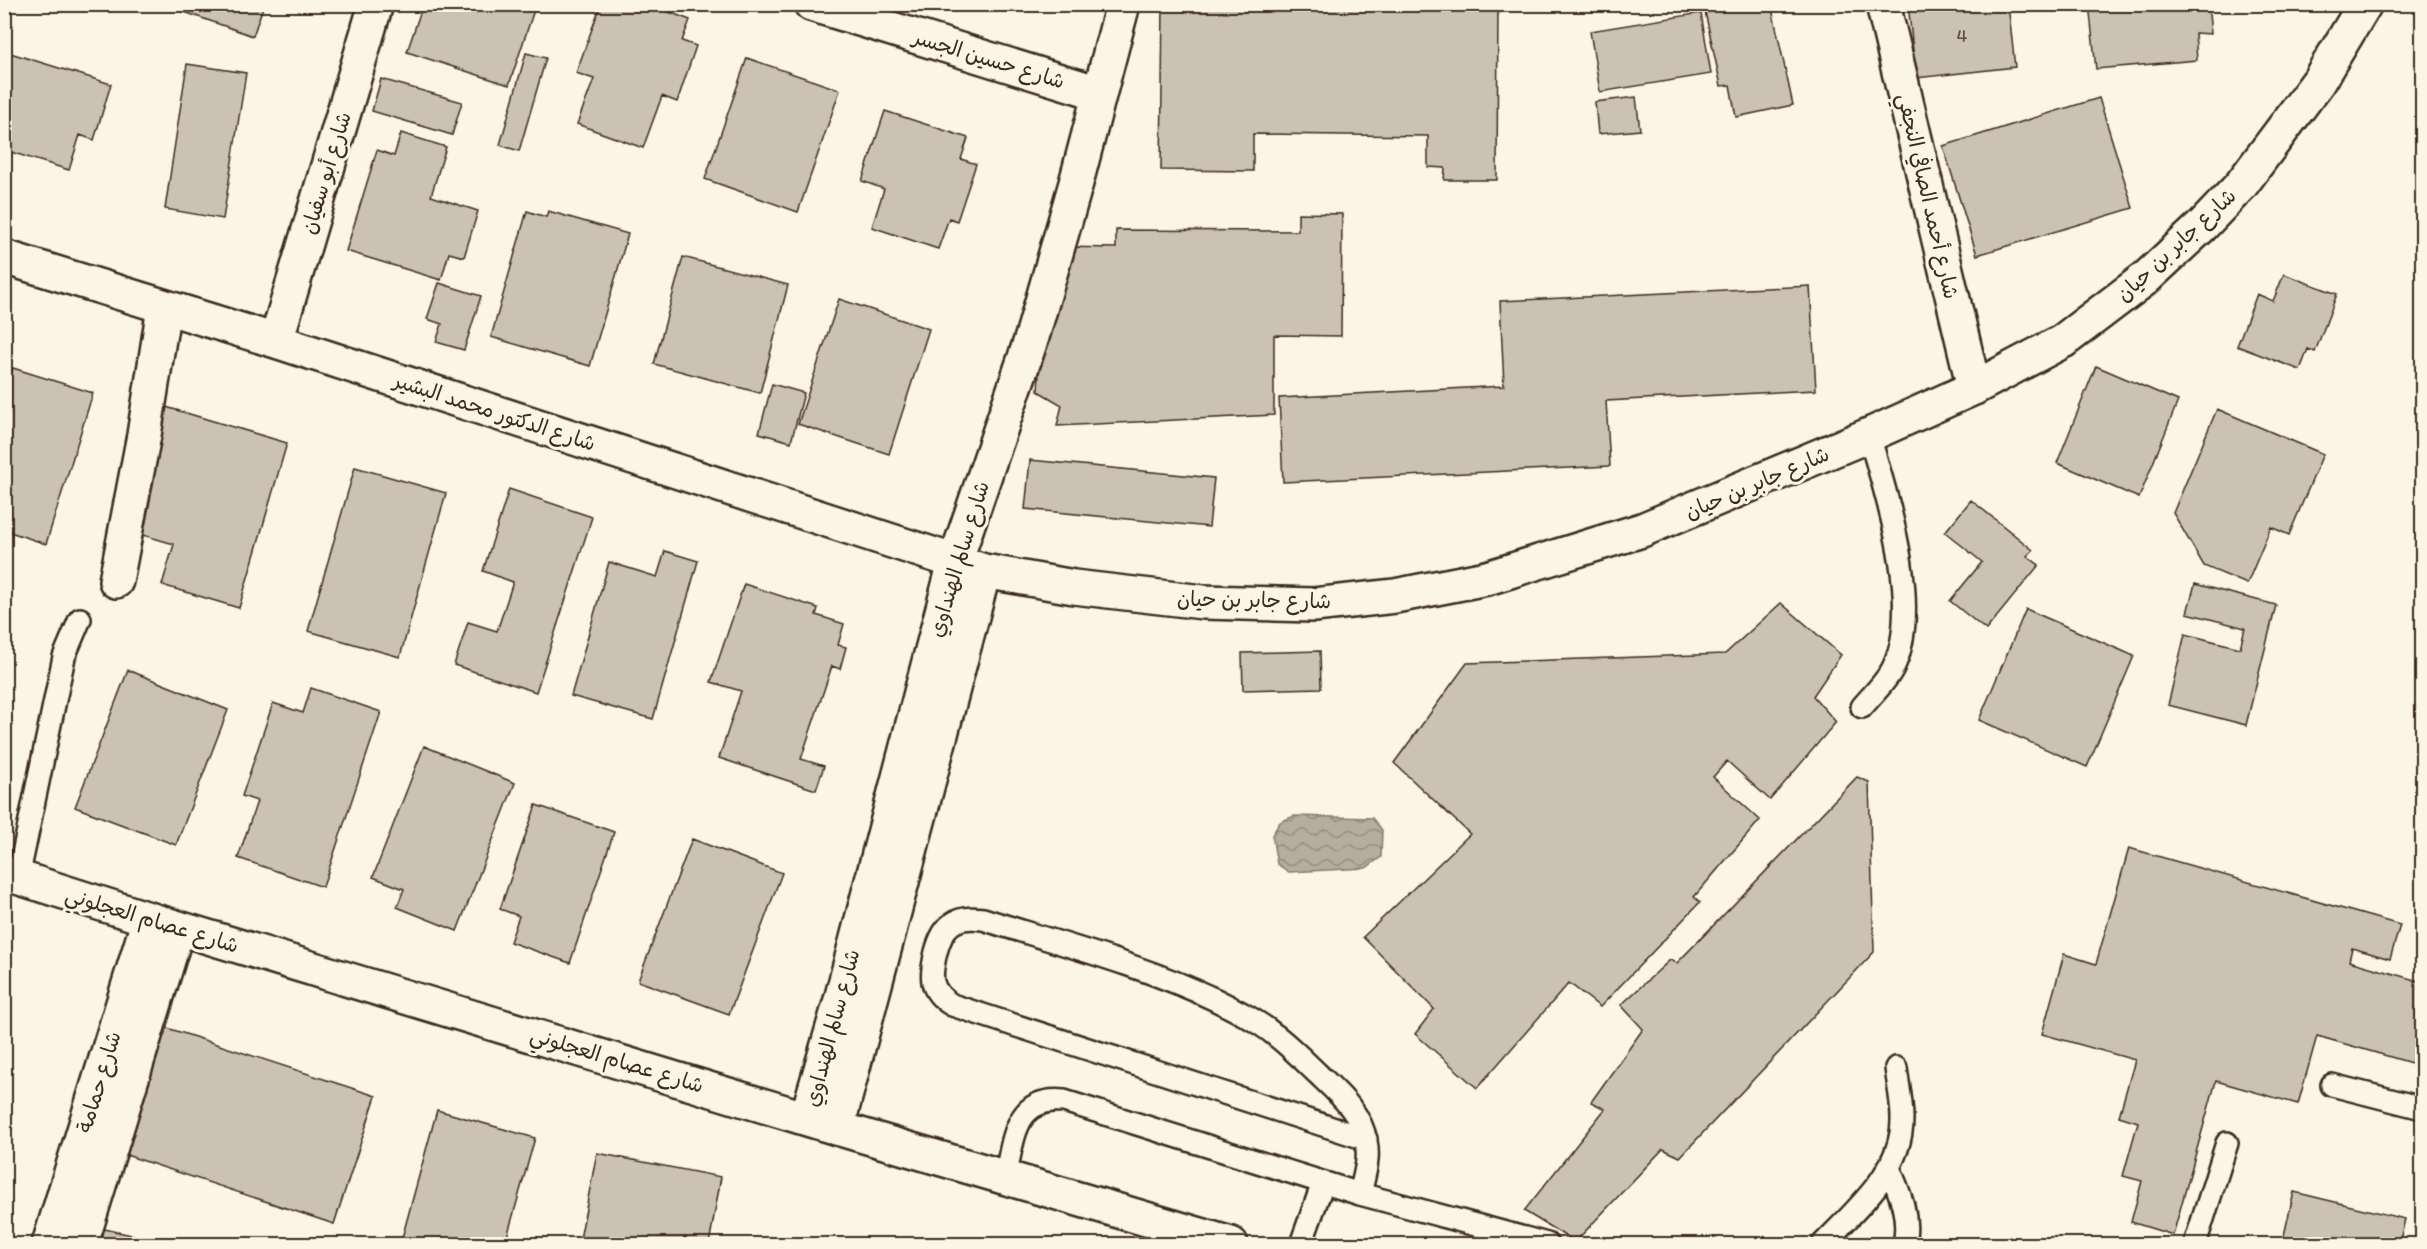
<svg xmlns="http://www.w3.org/2000/svg" width="2427" height="1249" viewBox="0 0 2427 1249" font-family="Itim,'Playpen Sans Arabic',sans-serif">
<style>
.water{fill:url(#water-waves);stroke:#85796b;stroke-width:1.5}
.building{fill:#ccc2b3;stroke:#3b2a1e;stroke-width:1.5}
.lines{fill:none;stroke-linecap:round;stroke-linejoin:round}
.lane-casing{stroke:#3b2a1e;stroke-width:26}
.street-casing{stroke:#3b2a1e;stroke-width:38}
.secondary-casing{stroke:#3b2a1e;stroke-width:38}
.lane{stroke:#fcf5e5;stroke-width:21}
.street{stroke:#fcf5e5;stroke-width:33}
.secondary{stroke:#fcf5e5;stroke-width:33}
.labels{text-anchor:middle;stroke-width:6;stroke-linejoin:round;paint-order:stroke}
.number-label{font-size:18px;fill:#5f5043}
.street-label{font-size:21px;fill:#3b2a1e;stroke:#fcf5e5}
</style>
<defs>
<pattern id="water-waves" width="16" height="10" patternUnits="userSpaceOnUse" patternTransform="scale(1.5)"><rect width="16" height="10" fill="#b7ad9e"/><path d="M0 5q4-4 8 0t8 0" fill="none" stroke="#968d80"/></pattern>
</defs>
<rect width="100%" height="100%" fill="#fcf5e5"/>
<filter id="ink" filterUnits="userSpaceOnUse"><feTurbulence type="fractalNoise" baseFrequency=".0167" numOctaves="2"/><feDisplacementMap in="SourceGraphic" scale="12" xChannelSelector="R" yChannelSelector="G"/><feConvolveMatrix kernelMatrix="1 2 1 2 8 2 1 2 1" color-interpolation-filters="sRGB"/></filter>
<g filter="url(#ink)">
<path class="water" d="M1294,816L1372,818L1382,830L1381,857L1366,868L1289,872L1277,864L1272,835L1280,822Z"/>
<path class="building" d="M171,4H264L253,36L170,7Z
M423,4H536L509,85L407,52Z
M601,4H648L690,20L682,41L696,46L677,102L662,96L643,148L577,124L594,79L576,73Z
M1163,4H1498L1497,180H1444L1445,168L1428,167V136L1253,134V171L1161,170Z
M1715,4H1771L1793,105L1736,117L1730,85L1721,86L1704,7Z
M1908,4H2008L2015,67L1916,78Z
M2089,4H2208L2211,34L2195,33L2197,60L2096,69Z
M1701,13L1711,74L1600,92L1590,31Z
M7,52L111,84L94,140L80,135L69,170L4,150V59Z
M526,53L546,58L519,151L500,145Z
M747,58L840,90L798,212L705,179Z
M187,64L246,73L223,219L165,209Z
M381,79L462,102L452,135L372,111Z
M1636,97L1640,130L1598,134L1595,102Z
M2099,98L2133,208L1977,255L1943,146Z
M885,111L968,138L961,159L976,164L957,221L949,218L938,249L872,227L884,189L862,181Z
M401,133L446,147L431,196L478,211L464,257L449,253L441,280L346,251L377,150L394,156Z
M527,211L546,217L548,211L628,234L590,366L491,337Z
M1298,213L1342,214L1341,336L1274,335V415L1057,426L1062,405L1038,391L1040,357L1058,247L1116,248V230L1298,231Z
M683,257L788,285L760,393L654,364Z
M2284,274L2337,294L2315,352L2308,349L2300,370L2237,346L2257,294L2273,301Z
M439,283L481,296L464,350L436,342L442,324L427,319Z
M1810,286L1816,390L1606,401L1610,466L1283,482L1279,398L1504,386L1500,301Z
M839,299L929,329L889,454L798,424Z
M2096,366L2178,401L2139,498L2057,463Z
M13,368L93,393L46,544L4,530V398Z
M772,384L804,393L791,442L759,433Z
M166,407L287,443L239,608L162,585L174,544L129,531Z
M2217,409L2323,454L2289,535L2271,527L2247,584L2204,566L2173,513Z
M1030,460L1214,478L1209,527L1025,509Z
M355,467L446,493L400,657L308,631Z
M509,489L592,517L536,692L454,665L468,622L497,631L513,582L483,571Z
M1971,500L2033,550L2027,556L2039,565L1986,630L1950,601L1982,562L1945,532Z
M665,551L698,561L653,719L571,696L609,562L657,577Z
M744,584L818,608L816,615L844,624L838,645L846,647L840,669L832,666L801,759L824,766L816,790L719,758L741,691L711,682Z
M2195,584L2276,605L2246,725L2168,705L2185,634L2240,648L2245,628L2187,613Z
M1781,603L1841,655L1813,696L1836,722L1770,800L1727,761L1713,777L1760,820L1694,897L1700,902L1600,1007L1569,983L1477,1088L1415,1034L1434,1009L1363,937L1470,834L1394,763L1467,663L1725,654Z
M2026,609L2134,656L2087,767L1979,720Z
M1320,651L1321,688L1243,690L1242,653Z
M128,670L228,710L176,845L75,807Z
M311,688L381,712L323,887L238,858L257,801L242,796L273,703L303,713Z
M424,746L515,783L457,931L397,907L404,889L373,877Z
M1857,777L1869,782L1874,952L1680,1157L1663,1149L1575,1242L1524,1211L1605,1109L1591,1102L1643,1029L1621,1005L1670,960L1677,963Z
M536,805L614,832L570,963L510,942L519,916L500,909Z
M692,839L782,873L729,1014L638,981Z
M2129,848L2400,925L2390,959L2352,948L2349,961L2422,982V1066L2317,1036L2298,1104L2216,1081L2173,1235L2131,1222L2142,1181L2123,1176L2138,1122L2119,1116L2135,1060L2042,1034L2064,954L2096,964Z
M158,1025L376,1096L334,1224L117,1152Z
M437,1110L535,1138L505,1244H426L402,1238Z
M597,1153L721,1177L709,1244H579Z
M2294,1192L2405,1219L2399,1244H2282Z
M91,1226L159,1241L158,1244H86Z
M234,1238L267,1244H233Z"/>
<g class="lines">
<defs>
<path id="lane" d="M1862,707C1872,695 1886,682 1893,668C1923,607 1887,498 1869,435
M18,878L64,657L80,619
M2332,1085L2422,1108
M1889,1168C1900,1193 1910,1217 1904,1244
M1005,1177C1014,1140 1014,1096 1064,1101L1360,1194L1547,1244
M1360,1194C1364,1176 1370,1159 1366,1141C1361,1113 1339,1094 1319,1075C1305,1062 1291,1047 1275,1035C1258,1021 1236,1010 1216,1000C1142,965 1061,944 983,919C954,915 943,926 936,952C930,977 929,991 952,1005L1366,1139
M1301,1244L1323,1183
M1823,1244C1856,1209 1903,1171 1902,1118C1902,1102 1898,1084 1896,1068
M2195,1244L2227,1143"/>
<path id="street" d="M811,4L1099,93
M1883,4L1974,388
M4,257L276,341L984,571L1074,587L1203,602L1314,605L1395,596L1487,578L1642,530L1869,435L1974,388L2063,341L2146,278L2202,226L2241,185L2318,82L2365,4
M276,341L376,4
M116,581L144,435L164,307
M807,1117L841,1000L955,562L1032,337L1076,183L1123,4
M837,1128L984,571
M49,1244L149,919
M81,1244L178,928"/>
<path id="secondary" d="M4,873L149,919L837,1128L1231,1244"/>
</defs>
<use href="#lane" class="lane-casing"/>
<use href="#street" class="street-casing"/>
<use href="#secondary" class="secondary-casing"/>
<use href="#lane" class="lane"/>
<use href="#street" class="street"/>
<use href="#secondary" class="secondary"/>
</g>
</g>
<g class="labels">
<g class="number-label">
<text x="1962" y="42">4</text>
</g>
<g class="street-label">
<text transform="translate(989 59) rotate(17)" y="7">شارع حسين الجسر</text>
<text transform="translate(326 173) rotate(-73)" y="7">شارع أبو سفيان</text>
<text transform="translate(1928 196) rotate(77)" y="7">شارع أحمد الصافي النجفي</text>
<text transform="translate(2176 245) rotate(-43)" y="7">شارع جابر بن حيان</text>
<text transform="translate(495 412) rotate(18)" y="7">شارع الدكتور محمد البشير</text>
<text transform="translate(1757 483) rotate(-23)" y="7">شارع جابر بن حيان</text>
<text transform="translate(959 559) rotate(-73)" y="7">شارع سالم الهنداوي</text>
<text transform="translate(1254 600) rotate(1)" y="7">شارع جابر بن حيان</text>
<text transform="translate(152 920) rotate(17)" y="7">شارع عصام العجلوني</text>
<text transform="translate(832 1028) rotate(-75)" y="7">شارع سالم الهنداوي</text>
<text transform="translate(617 1060) rotate(17)" y="7">شارع عصام العجلوني</text>
<text transform="translate(99 1082) rotate(-73)" y="7">شارع حمامة</text>
</g>
</g>
<rect width="2427" height="1249" fill="none" stroke="#fcf5e5" stroke-width="24"/>
<rect x="12" y="12" width="2403" height="1225" fill="none" stroke="#3b2a1e" stroke-width="2" filter="url(#ink)"/>
</svg>
